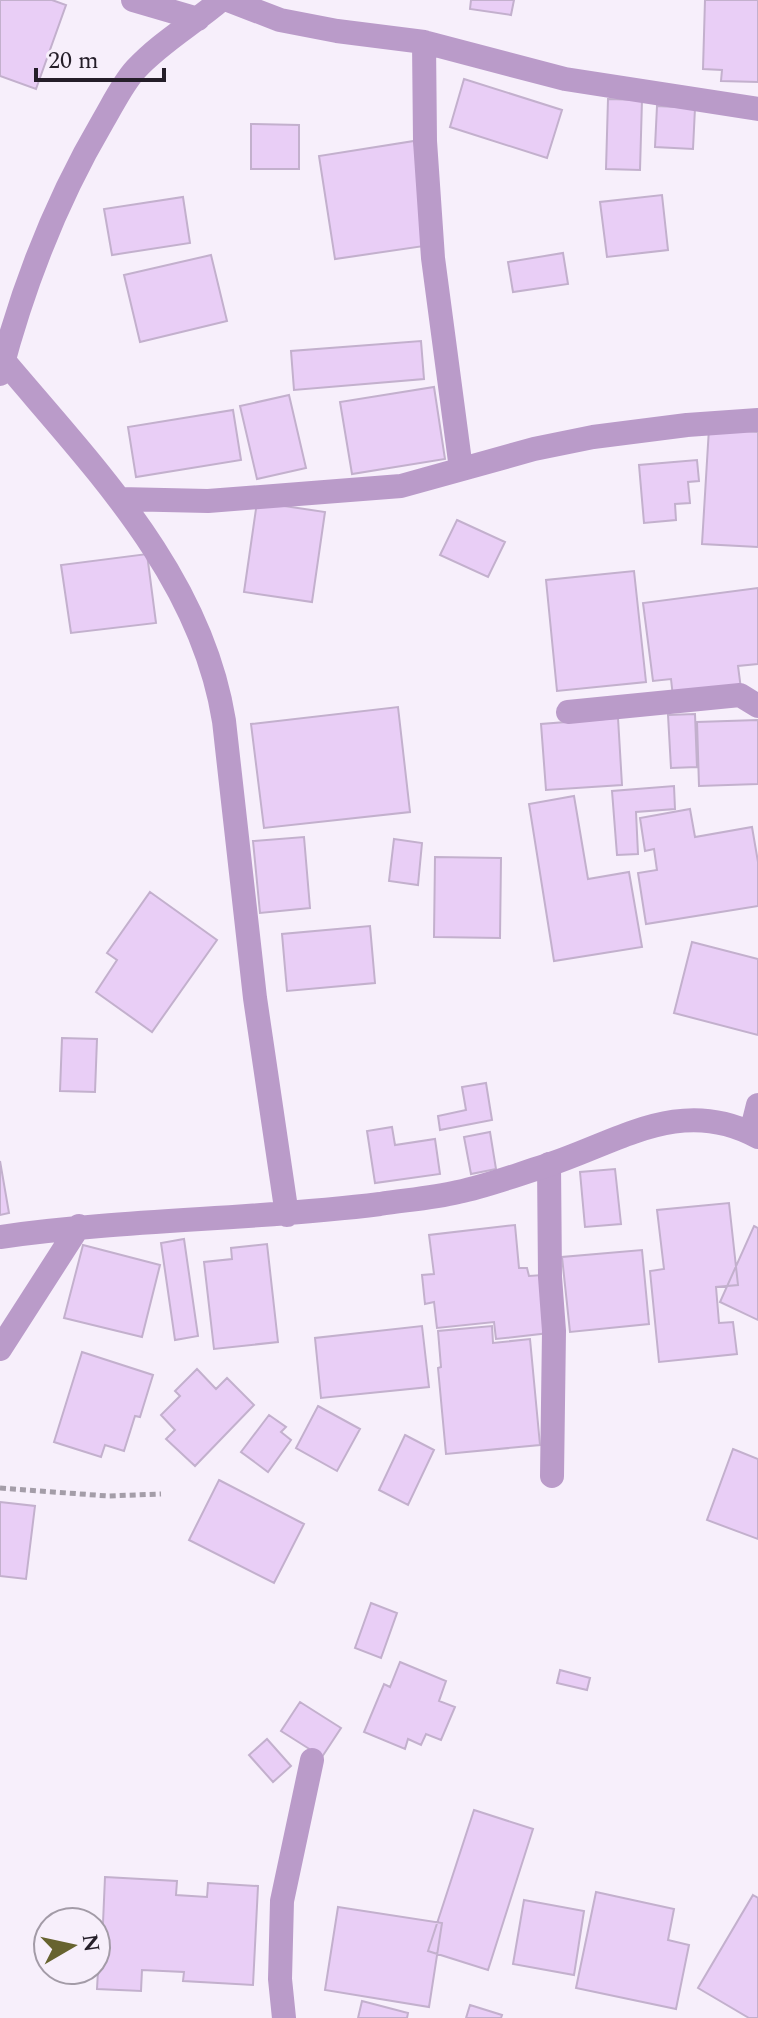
<svg xmlns="http://www.w3.org/2000/svg" width="758" height="2018" viewBox="0 0 758 2018" font-family="Spectral,serif">
<style>
.building{fill:#e9cef6;stroke:#c3b0cd;stroke-width:2}
.lines{fill:none;stroke-linecap:round;stroke-linejoin:round}
.path{stroke:#a49da8;stroke-width:5;stroke-dasharray:6 4;stroke-linecap:butt}
.lane{stroke:#ba9bc9;stroke-width:24}
.street{stroke:#ba9bc9;stroke-width:24}
</style>
<rect width="100%" height="100%" fill="#f7effb"/>
<path class="building" d="M0,0H52L66,5L36,89L0,76Z
M471,0H514L511,15L470,9Z
M705,0H758V82L721,81L722,70L703,69Z
M464,79L562,110L547,158L450,127Z
M608,99L642,100L640,170L606,169Z
M657,106L695,108L693,149L655,147Z
M251,124L299,125V169H251Z
M414,141L431,245L335,259L319,156Z
M662,195L668,250L607,257L600,202Z
M183,197L190,243L112,255L104,209Z
M563,253L568,284L513,292L508,262Z
M211,255L227,321L140,342L124,275Z
M421,341L424,379L294,390L291,351Z
M434,387L445,459L352,474L340,402Z
M289,395L306,468L257,479L240,406Z
M233,410L241,460L136,477L128,427Z
M709,428L758,432V547L702,544Z
M697,460L699,481L688,482L690,503L675,504L676,520L644,523L639,465Z
M257,502L325,512L312,602L244,592Z
M457,520L505,542L488,577L440,555Z
M147,554L156,623L71,633L61,565Z
M634,571L646,682L557,691L546,580Z
M758,588V664L738,666L741,689L673,697L671,679L653,681L643,603Z
M398,707L410,812L264,828L251,724Z
M695,714L697,767L671,768L668,715Z
M618,718L622,785L546,790L541,724Z
M758,720V784L699,786L697,722Z
M674,786L675,809L636,812L638,854L617,855L612,791Z
M574,796L588,879L629,872L642,947L554,961L529,804Z
M690,809L695,837L752,827L758,862V906L646,924L638,873L657,870L654,849L645,851L640,818Z
M304,837L310,908L260,913L253,841Z
M394,839L422,843L418,885L389,881Z
M435,857L501,858L500,938L434,937Z
M150,892L217,940L152,1032L96,992L117,960L107,953Z
M370,926L375,983L287,991L282,934Z
M692,942L758,959V1035L674,1013Z
M62,1038L97,1039L95,1092L60,1091Z
M486,1083L492,1120L440,1130L438,1116L466,1110L462,1087Z
M392,1127L395,1145L435,1139L440,1174L375,1183L367,1131Z
M490,1132L496,1169L471,1174L464,1137Z
M0,1161L9,1213L0,1215Z
M615,1169L621,1224L585,1227L580,1172Z
M729,1203L738,1285L716,1287L719,1323L733,1322L737,1354L659,1362L650,1271L664,1269L657,1210Z
M515,1225L519,1268H527L529,1276L543,1275L549,1333L496,1339L494,1322L437,1328L434,1302L425,1304L422,1275L434,1274L429,1235Z
M754,1226L758,1228V1320L720,1302Z
M184,1239L198,1336L175,1340L161,1243Z
M267,1244L278,1342L214,1349L204,1262L232,1259L231,1248Z
M83,1245L160,1265L142,1337L64,1318Z
M642,1250L649,1324L570,1332L562,1257Z
M422,1326L429,1387L321,1398L315,1338Z
M492,1326L493,1343L530,1339L540,1445L446,1454L438,1368L441,1367L438,1331Z
M82,1352L153,1375L140,1417L135,1416L124,1451L105,1445L101,1457L54,1442Z
M197,1369L216,1389L227,1378L254,1405L195,1466L166,1439L175,1430L161,1415L180,1396L175,1391Z
M318,1406L360,1429L337,1471L296,1448Z
M269,1415L286,1427L281,1432L291,1440L268,1472L241,1452Z
M405,1435L434,1450L408,1505L379,1490Z
M733,1449L758,1459V1539L707,1520Z
M219,1480L304,1524L274,1583L189,1540Z
M0,1502L35,1506L26,1579L0,1576Z
M371,1603L397,1613L381,1658L355,1648Z
M400,1662L446,1681L439,1701L455,1707L441,1740L426,1734L421,1745L408,1739L405,1749L364,1732L384,1684L390,1687Z
M560,1670L590,1678L587,1690L557,1683Z
M300,1702L341,1728L322,1757L281,1731Z
M267,1739L291,1766L273,1782L249,1755Z
M474,1810L533,1829L488,1970L428,1951Z
M105,1877L177,1881L176,1895L207,1897L208,1883L258,1886L253,1985L183,1981L184,1972L142,1970L141,1991L97,1989L99,1953L96,1952V1923H103Z
M596,1892L674,1909L668,1940L689,1945L676,2009L576,1988Z
M753,1895L758,1898V2018H749L698,1988Z
M524,1900L584,1911L574,1975L513,1964Z
M338,1907L442,1923L429,2007L325,1990Z
M362,2001L408,2013L407,2018H358Z
M470,2005L502,2015L501,2018H466Z"/>
<g class="lines">
<path class="path" d="M0,1488L108,1496L161,1494"/>
<path class="lane" d="M549,1164L550,1277L554,1331L552,1476
M284,2018L280,1979L282,1901L312,1760"/>
<path class="street" d="M133,0L198,19
M228,0L280,20L337,31L424,42L565,79L758,109
M424,42L425,141L433,258L461,469
M4,361C95,469 201,576 224,721L255,998L287,1215
M0,374C23,286 57,199 103,121C113,104 123,83 136,69C161,42 193,24 221,0
M120,499L208,501L401,486L534,449L593,437L687,425L758,420
M568,712L740,695L758,706
M751,1133L758,1105
M0,1237C126,1219 254,1220 380,1204C406,1200 433,1198 458,1192C487,1186 516,1175 545,1166C619,1142 681,1095 758,1137
M0,1349L79,1226"/>
</g>
<g transform="translate(72 1946) rotate(81)"><circle r="38" fill="#f7effb" stroke="#a39ba7" stroke-width="2"/>
<path d="M0-6L14 30L0 20L-14 30Z" fill="#67632f"/>
<text y="-12" font-size="22" font-weight="bold" text-anchor="middle" fill="#251e29">N</text>
</g>
<path d="M36 68v12h128v-12" fill="none" stroke="#251e29" stroke-width="4"/>
<text x="48" y="68" font-size="24" fill="#251e29" stroke="#f7effb" stroke-width="6" paint-order="stroke">20 m</text>
</svg>
